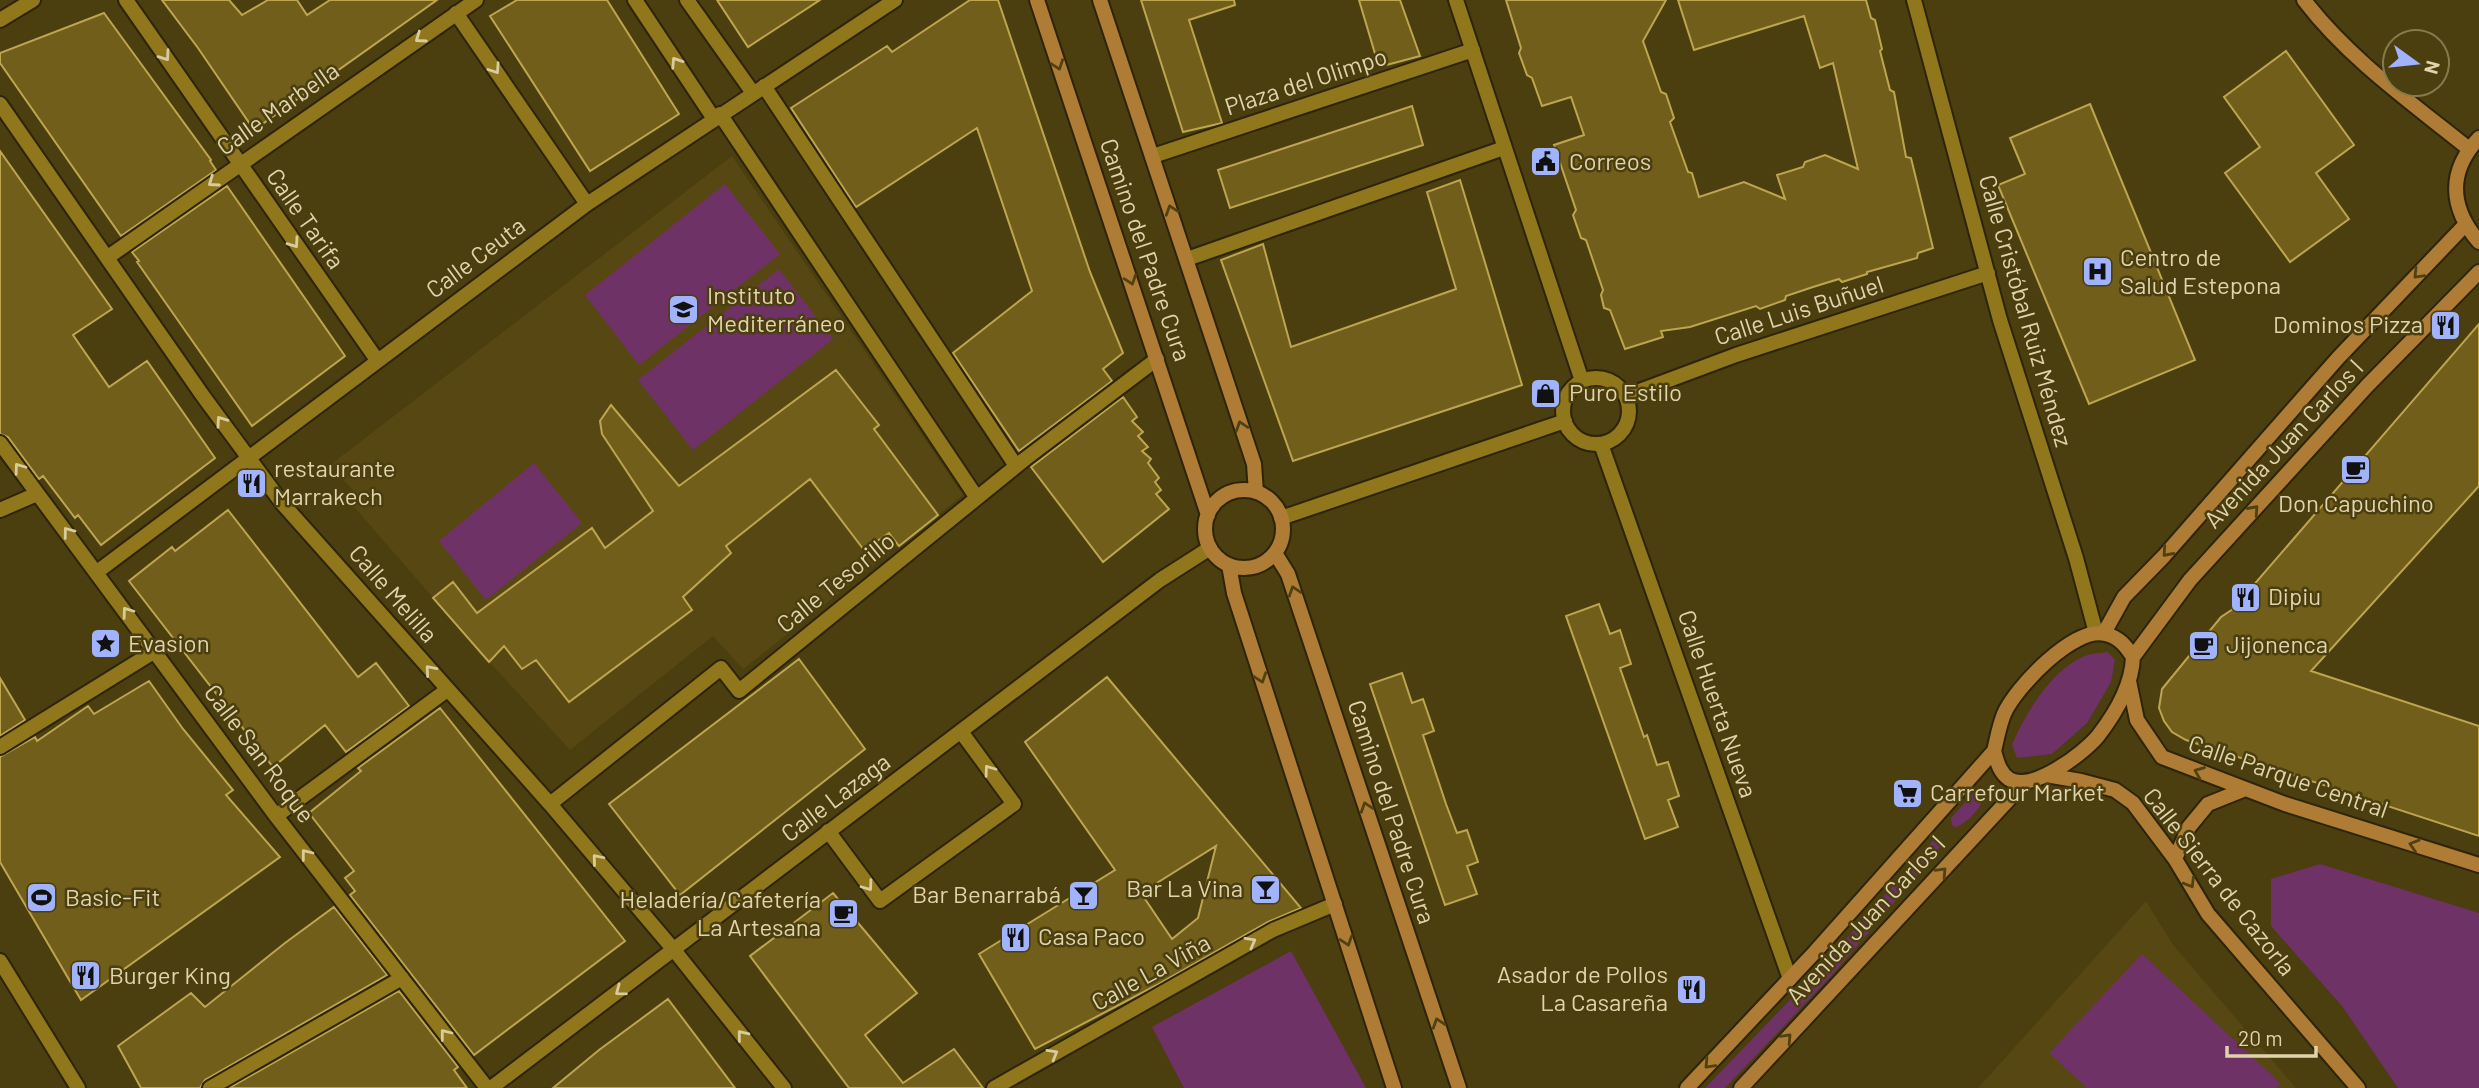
<svg xmlns="http://www.w3.org/2000/svg" width="2479" height="1088" viewBox="0 0 2479 1088" font-family="Barlow,sans-serif">
<style>
.built{fill:#574813}
.green{fill:#6f3266}
.building{fill:#705e1a;stroke:#bea54f;stroke-width:2;fill-rule:evenodd}
.lines{fill:none;stroke-linecap:round;stroke-linejoin:round}
.street-casing{stroke:#2d250a;stroke-width:18}
.secondary-casing{stroke:#2d250a;stroke-width:18}
.street{stroke:#90771b;stroke-width:14}
.secondary{stroke:#ae7c35;stroke-width:14}
.oneway{stroke:#d8cb9e}
.oneway2{stroke:#504111}
.labels{text-anchor:middle;stroke-width:5;stroke-linejoin:round;paint-order:stroke}
.street-label{font-size:24px;fill:#e0d4ac;stroke:#4b3e0f}
.poi-label{font-size:24px;fill:#e0d4ac;stroke:#4b3e0f;text-anchor:start}
</style>
<rect width="100%" height="100%" fill="#4b3e0f"/>
<path class="built" d="M732,156L963,495L743,669L713,636L570,750L483,655L348,500L358,496L330,465Z
M2146,901L2173,945L2296,1088H1978Z"/>
<path class="green" d="M725,184L780,254L639,365L585,295Z
M779,269L833,339L693,450L638,380Z
M534,463L582,523L486,600L439,541Z
M2108,652L2115,660L2111,682L2087,723L2052,754L2017,758L2012,745C2024,715 2053,668 2085,656C2092,653 2101,653 2108,652Z
M1979,787L1986,792C1985,804 1966,825 1955,827L1952,825L1951,818Z
M1935,838H1940L1943,842L1935,855L1833,974L1725,1088H1705L1817,972Z
M2320,864L2479,913V1088H2398L2342,1006L2271,926V879Z
M1291,951L1366,1088H1184L1152,1027Z
M2142,954L2280,1083L2276,1088H2087L2049,1053Z"/>
<path class="building" d="M162,0H229L242,15L268,0H297L307,15L330,0H437L254,130L198,48Z
M517,0H607L679,114L590,171L490,16Z
M717,0H820L748,47Z
M970,0H998L1090,272L1123,353L1103,369L1112,381L1019,451L953,353L1032,291L977,128L856,207L791,108L887,46L892,52Z
M1141,0H1234L1235,5L1189,20L1222,123L1183,132Z
M1359,0H1400L1420,56L1379,67Z
M1506,0H1666L1643,41L1661,92L1666,94L1674,118L1670,122L1688,172L1692,173L1699,197L1744,182L1785,199L1777,175L1803,167L1805,162L1825,155L1858,169L1833,63L1820,68L1804,16L1694,50L1678,0H1866L1871,18L1875,20L1882,49L1880,51L1890,90L1894,92L1906,157L1911,158L1933,248L1918,253L1917,258L1867,272V274L1842,282L1839,279L1813,287L1786,296L1785,300L1760,309L1756,306L1690,327L1661,331L1663,337L1625,349L1610,310L1604,308L1601,295L1603,290L1586,240L1581,238L1573,215L1576,210L1554,145L1584,135L1571,97L1542,106L1532,78L1527,75L1519,53L1521,48Z
M104,13L211,160L210,161L216,170L121,236L0,63V53Z
M2286,51L2354,145L2316,173L2349,219L2290,262L2225,173L2260,147L2224,97Z
M2090,104L2195,360L2089,404L1998,185L2025,174L2010,138Z
M1412,106L1423,145L1230,208L1218,170Z
M0,151L112,309L73,335L109,387L147,361L215,458L101,545L78,515L75,518L43,476L39,479L8,437L0,434Z
M1460,180L1522,385L1293,461L1221,260L1263,244L1291,347L1456,289L1427,192Z
M227,186L345,356L252,426L137,262L139,261L132,252Z
M2479,324V486L2311,671L2479,726V836L2186,740L2172,732L2164,721L2159,708L2162,689L2221,617L2233,609Z
M836,370L879,425L874,429L938,515L899,546L889,533L864,550L810,479L726,546L731,553L683,597L692,610L569,702L536,660L522,669L504,646L489,662L433,598L453,582L477,613L592,528L605,548L653,511L602,434L600,421L611,405L679,486Z
M1123,397L1137,417L1132,421L1143,432L1138,436L1148,447L1142,451L1151,459L1148,463L1159,478L1155,482L1161,490L1156,494L1169,509L1103,562L1031,467Z
M228,510L358,677L376,663L409,706L346,752L325,725L273,767L129,581L172,547L175,551Z
M1599,604L1610,634L1620,630L1631,664L1620,668L1644,737L1647,735L1657,765L1668,762L1679,796L1668,800L1678,827L1645,839L1566,616Z
M799,659L865,749L680,895L609,804Z
M1402,673L1412,703L1423,699L1434,731L1423,735L1446,804L1457,833L1467,830L1478,862L1467,866L1477,894L1445,905L1370,684Z
M1107,677L1301,908L1268,922L1155,986L1035,1049L979,954L1115,870L1025,742ZM1216,846L1198,918L1172,939L1141,893Z
M0,678L25,720L0,736Z
M149,681L183,729L233,790L226,795L280,857L81,1000L0,862V757L35,737L37,741L88,706L94,714Z
M440,708L625,941L474,1055L350,895L355,891L345,878L354,871L309,813L361,771L358,768Z
M833,893L917,993L865,1035L903,1083L954,1049L983,1088H849L750,956Z
M334,907L387,975L205,1080L200,1088H141L118,1046L191,993L205,1007L285,943Z
M399,991L458,1067L454,1070L467,1088H229Z
M668,999L735,1088H553L599,1050Z"/>
<g class="lines">
<defs>
<path id="street" d="M126,0L377,360
M635,0L714,119
M687,0L753,93
M1456,0L1582,381
M1914,0L2000,320L2076,558L2096,633
M456,13L587,204
M0,20L33,0
M764,86L1016,466
M0,104L203,396L282,503L550,804L674,950L784,1088
M720,114L977,498
M1153,156L1473,50
M108,257L476,0
M1187,259L1504,148
M1563 411a33 33 0 1 1 66 0a33 33 0 1 1-66 0Z
M1626,396L1736,355L1988,273
M0,443L276,816L487,1088
M1601,444L1790,979
M0,510L37,494
M1281,518L1565,421
M97,572L587,204L895,0
M0,747L155,651
M550,804L721,668L739,691L1025,459L1157,359
M276,816L447,690
M828,831L880,901L1014,804L962,733
M0,961L78,1088
M210,1088L402,978
M491,1088L1160,580L1210,548
M994,1088L1273,930L1335,904"/>
<path id="secondary" d="M1037,0L1208,515
M1100,0L1254,464L1256,492
M2304,0C2349,59 2412,103 2469,149
M2479,138C2447,172 2450,208 2479,242
M1205 529a39 39 0 1 1 78 0a39 39 0 1 1-78 0Z
M1275,553L1288,574L1459,1088
M1229,565L1234,593L1394,1088
M2104,633L2124,597L2164,556L2338,358L2465,225
M2133,657L2190,580L2367,386L2479,272
M2129,681L2137,720L2162,757L2285,804L2479,865
M2046,775L2081,781L2115,790L2133,803L2175,859L2208,914L2358,1088
M2175,859L2189,827L2208,804L2243,790
M1687,1088L1815,952L1994,751C1997,739 1999,726 2004,714C2015,688 2074,626 2105,634C2119,637 2126,646 2133,657C2132,685 2115,714 2098,736C2084,753 2032,793 2009,779C1999,772 1997,761 1994,751
M1741,1088L2024,783"/>
</defs>
<use href="#street" class="street-casing"/>
<use href="#secondary" class="secondary-casing"/>
<use href="#street" class="street"/>
<use href="#secondary" class="secondary"/>
</g>
<defs><path id="oneway-chevron" d="M-2-3.5L2.5 0L-2 3.5" fill="none" stroke-width="1.6" stroke-linecap="round" stroke-linejoin="round" transform="scale(1.75)"/></defs>
<g class="oneway">
<use href="#oneway-chevron" transform="translate(420 38) rotate(145)"/>
<use href="#oneway-chevron" transform="translate(165 56) rotate(55)"/>
<use href="#oneway-chevron" transform="translate(676 62) rotate(-123)"/>
<use href="#oneway-chevron" transform="translate(495 69) rotate(56)"/>
<use href="#oneway-chevron" transform="translate(213 182) rotate(145)"/>
<use href="#oneway-chevron" transform="translate(294 243) rotate(55)"/>
<use href="#oneway-chevron" transform="translate(221 421) rotate(-125)"/>
<use href="#oneway-chevron" transform="translate(19 468) rotate(-126)"/>
<use href="#oneway-chevron" transform="translate(68 532) rotate(-127)"/>
<use href="#oneway-chevron" transform="translate(127 612) rotate(-126)"/>
<use href="#oneway-chevron" transform="translate(430 670) rotate(-131)"/>
<use href="#oneway-chevron" transform="translate(989 770) rotate(-126)"/>
<use href="#oneway-chevron" transform="translate(306 854) rotate(-128)"/>
<use href="#oneway-chevron" transform="translate(597 859) rotate(-130)"/>
<use href="#oneway-chevron" transform="translate(868 886) rotate(54)"/>
<use href="#oneway-chevron" transform="translate(1251 942) rotate(-29)"/>
<use href="#oneway-chevron" transform="translate(620 991) rotate(143)"/>
<use href="#oneway-chevron" transform="translate(445 1034) rotate(-128)"/>
<use href="#oneway-chevron" transform="translate(742 1035) rotate(-129)"/>
<use href="#oneway-chevron" transform="translate(1053 1054) rotate(-30)"/>
</g>
<g class="oneway2">
<use href="#oneway-chevron" transform="translate(1058 65) rotate(71)"/>
<use href="#oneway-chevron" transform="translate(1171 210) rotate(-108)"/>
<use href="#oneway-chevron" transform="translate(2418 274) rotate(134)"/>
<use href="#oneway-chevron" transform="translate(1131 280) rotate(71)"/>
<use href="#oneway-chevron" transform="translate(1241 426) rotate(-108)"/>
<use href="#oneway-chevron" transform="translate(2254 510) rotate(-48)"/>
<use href="#oneway-chevron" transform="translate(2167 552) rotate(132)"/>
<use href="#oneway-chevron" transform="translate(1294 591) rotate(-108)"/>
<use href="#oneway-chevron" transform="translate(1261 678) rotate(72)"/>
<use href="#oneway-chevron" transform="translate(2199 772) rotate(-158)"/>
<use href="#oneway-chevron" transform="translate(1366 807) rotate(-108)"/>
<use href="#oneway-chevron" transform="translate(2414 845) rotate(-163)"/>
<use href="#oneway-chevron" transform="translate(1942 872) rotate(-47)"/>
<use href="#oneway-chevron" transform="translate(2190 883) rotate(59)"/>
<use href="#oneway-chevron" transform="translate(1347 941) rotate(72)"/>
<use href="#oneway-chevron" transform="translate(1438 1023) rotate(-108)"/>
<use href="#oneway-chevron" transform="translate(1787 1038) rotate(-47)"/>
<use href="#oneway-chevron" transform="translate(1709 1064) rotate(133)"/>
</g>
<defs>
<symbol id="civic-square" viewBox="-11 -11 22 22"><rect x="-9" y="-9" width="18" height="18" rx="4" fill="#a1b3fd" stroke="#4b3e0f"/><path d="M-.6-6.5H3V-4.5H.6V-3L4-1V1h2V6H-6V1h2V-1L-.6-3ZM-1.2 2.5V6h2.4V2.5Z" fill="#111"/></symbol>
<symbol id="hospital-square" viewBox="-11 -11 22 22"><rect x="-9" y="-9" width="18" height="18" rx="4" fill="#a1b3fd" stroke="#4b3e0f"/><path d="M-5-5h3v3.5h4V-5h3V5h-3V1.5h-4V5h-3Z" fill="#111"/></symbol>
<symbol id="school-square" viewBox="-11 -11 22 22"><rect x="-9" y="-9" width="18" height="18" rx="4" fill="#a1b3fd" stroke="#4b3e0f"/><path d="M0-5L7-2L0 1L-7-2ZM-4 1L0 2.5L4 1V4Q0 6-4 4Z" fill="#111"/></symbol>
<symbol id="restaurant-square" viewBox="-11 -11 22 22"><rect x="-9" y="-9" width="18" height="18" rx="4" fill="#a1b3fd" stroke="#4b3e0f"/><path d="M-5-6h1v4h1v-4h1v4h1v-4h1v5L-1.5 .5V6h-2V.5L-5-1ZM5-6V6H3V1.5H1.5Q1.5-4 5-6Z" fill="#111"/></symbol>
<symbol id="shop-square" viewBox="-11 -11 22 22"><rect x="-9" y="-9" width="18" height="18" rx="4" fill="#a1b3fd" stroke="#4b3e0f"/><path d="M-5-2.5h2.3a2.7 3.5 0 0 1 5.4 0H5L5.5 6h-11ZM-1.5-2.5h3a1.5 2.3 0 0 0-3 0Z" fill="#111"/></symbol>
<symbol id="cafe-square" viewBox="-11 -11 22 22"><rect x="-9" y="-9" width="18" height="18" rx="4" fill="#a1b3fd" stroke="#4b3e0f"/><path d="M-5.5-4.5H6V0H3Q3 3.5 0 3.5H-2.5Q-5.5 3.5-5.5 0ZM3-3.2v2h1.7v-2ZM-6 4.5H4V6H-6Z" fill="#111"/></symbol>
<symbol id="sight-square" viewBox="-11 -11 22 22"><rect x="-9" y="-9" width="18" height="18" rx="4" fill="#a1b3fd" stroke="#4b3e0f"/><path d="M0-6L1.8-2.2L6-1.7L2.9 1.2L3.7 5.4L0 3.3L-3.7 5.4L-2.9 1.2L-6-1.7L-1.8-2.2Z" fill="#111"/></symbol>
<symbol id="supermarket-square" viewBox="-11 -11 22 22"><rect x="-9" y="-9" width="18" height="18" rx="4" fill="#a1b3fd" stroke="#4b3e0f"/><path d="M-6-5.5h2.5l.6 2H6L4.5 2H-2.5L-4.4-4H-6ZM-1.5 3.2a1.3 1.3 0 1 0 .1 0ZM3 3.2a1.3 1.3 0 1 0 .1 0Z" fill="#111"/></symbol>
<symbol id="bar-square" viewBox="-11 -11 22 22"><rect x="-9" y="-9" width="18" height="18" rx="4" fill="#a1b3fd" stroke="#4b3e0f"/><path d="M-6-5H6L.8 .8V4.5H3.5V6h-7V4.5H-.8V.8Z" fill="#111"/></symbol>
<symbol id="stadium-square" viewBox="-11 -11 22 22"><rect x="-9" y="-9" width="18" height="18" rx="4" fill="#a1b3fd" stroke="#4b3e0f"/><path d="M0-5a6.5 5 0 1 0 0 10a6.5 5 0 1 0 0-10ZM-3.5-1.8h7v3.6h-7Z" fill="#111"/></symbol>
</defs>
<g fill-rule="evenodd">
<use href="#civic-square" x="1528" y="144" width="35" height="35"/>
<use href="#hospital-square" x="2080" y="254" width="35" height="35"/>
<use href="#school-square" x="666" y="292" width="35" height="35"/>
<use href="#restaurant-square" x="2428" y="308" width="35" height="35"/>
<use href="#shop-square" x="1528" y="376" width="35" height="35"/>
<use href="#cafe-square" x="2338" y="452" width="35" height="35"/>
<use href="#restaurant-square" x="234" y="466" width="35" height="35"/>
<use href="#restaurant-square" x="2228" y="580" width="35" height="35"/>
<use href="#sight-square" x="88" y="626" width="35" height="35"/>
<use href="#cafe-square" x="2186" y="628" width="35" height="35"/>
<use href="#supermarket-square" x="1890" y="776" width="35" height="35"/>
<use href="#bar-square" x="1248" y="872" width="35" height="35"/>
<use href="#bar-square" x="1066" y="878" width="35" height="35"/>
<use href="#stadium-square" x="24" y="880" width="35" height="35"/>
<use href="#cafe-square" x="826" y="896" width="35" height="35"/>
<use href="#restaurant-square" x="998" y="920" width="35" height="35"/>
<use href="#restaurant-square" x="68" y="958" width="35" height="35"/>
<use href="#restaurant-square" x="1674" y="972" width="35" height="35"/>
</g>
<g class="labels">
<g class="street-label">
<text transform="translate(1306 82) rotate(-18)" y="8">Plaza del Olimpo</text>
<text transform="translate(278 109) rotate(-35)" y="8">Calle Marbella</text>
<text transform="translate(305 219) rotate(55)" y="8">Calle Tarifa</text>
<text transform="translate(1145 250) rotate(71)" y="8">Camino del Padre Cura</text>
<text transform="translate(476 258) rotate(-37)" y="8">Calle Ceuta</text>
<text transform="translate(1799 311) rotate(-18)" y="8">Calle Luis Buñuel</text>
<text transform="translate(2025 311) rotate(74)" y="8">Calle Cristóbal Ruiz Méndez</text>
<text transform="translate(2284 444) rotate(-47)" y="8">Avenida Juan Carlos I</text>
<text transform="translate(836 583) rotate(-39)" y="8">Calle Tesorillo</text>
<text transform="translate(393 594) rotate(49)" y="8">Calle Melilla</text>
<text transform="translate(1717 704) rotate(71)" y="8">Calle Huerta Nueva</text>
<text transform="translate(259 754) rotate(53)" y="8">Calle San Roque</text>
<text transform="translate(2288 777) rotate(19)" y="8">Calle Parque Central</text>
<text transform="translate(836 798) rotate(-37)" y="8">Calle Lazaga</text>
<text transform="translate(1391 812) rotate(72)" y="8">Camino del Padre Cura</text>
<text transform="translate(2219 882) rotate(52)" y="8">Calle Sierra de Cazorla</text>
<text transform="translate(1866 920) rotate(-47)" y="8">Avenida Juan Carlos I</text>
<text transform="translate(1151 973) rotate(-29)" y="8">Calle La Viña</text>
</g>
<g class="poi-label">
<text x="1569" y="170">Correos</text>
<text x="2120" y="266">Centro de<tspan x="2120" dy="28">Salud Estepona</tspan></text>
<text x="707" y="304">Instituto<tspan x="707" dy="28">Mediterráneo</tspan></text>
<text x="2423" y="333" text-anchor="end">Dominos Pizza</text>
<text x="1569" y="401">Puro Estilo</text>
<text x="274" y="477">restaurante<tspan x="274" dy="28">Marrakech</tspan></text>
<text x="2356" y="512" text-anchor="middle">Don Capuchino</text>
<text x="2268" y="605">Dipiu</text>
<text x="128" y="652">Evasion</text>
<text x="2226" y="653">Jijonenca</text>
<text x="1930" y="801">Carrefour Market</text>
<text x="1243" y="897" text-anchor="end">Bar La Vina</text>
<text x="1061" y="903" text-anchor="end">Bar Benarrabá</text>
<text x="65" y="906">Basic-Fit</text>
<text x="821" y="908" text-anchor="end">Heladería/Cafetería<tspan x="821" dy="28">La Artesana</tspan></text>
<text x="1038" y="945">Casa Paco</text>
<text x="1668" y="983" text-anchor="end">Asador de Pollos<tspan x="1668" dy="28">La Casareña</tspan></text>
<text x="109" y="984">Burger King</text>
</g>
</g>
<g transform="translate(2416 63) rotate(105)"><circle r="33" fill="#4b3e0f" stroke="#877a4e" stroke-width="2"/>
<path d="M0-5L12 26L0 18L-12 26Z" fill="#a1b3fd"/>
<text y="-10" font-size="19" font-weight="bold" text-anchor="middle" fill="#e0d4ac">N</text>
</g>
<path d="M2227 1046v10h89v-10" fill="none" stroke="#e0d4ac" stroke-width="3.5"/>
<text x="2238" y="1046" font-size="21" fill="#e0d4ac" stroke="#4b3e0f" stroke-width="5" paint-order="stroke">20 m</text>
</svg>
